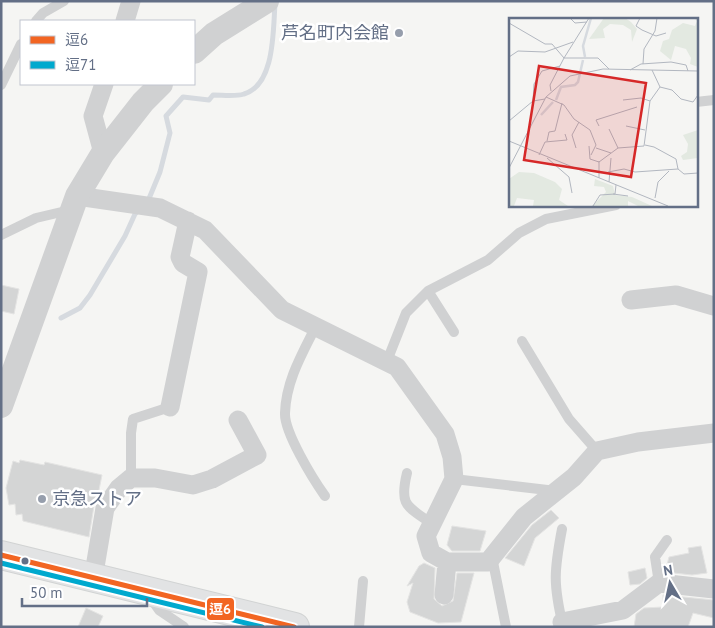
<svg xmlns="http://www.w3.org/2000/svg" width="715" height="628" viewBox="0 0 715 628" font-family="'PT Sans','Noto Sans JP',sans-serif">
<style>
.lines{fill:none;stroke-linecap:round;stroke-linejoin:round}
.stream{stroke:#d6dadf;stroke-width:5}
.building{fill:#d4d5d5;stroke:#e4e4e3}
.trunk-casing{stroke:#d1d3d3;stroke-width:30}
.service{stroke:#d0d1d2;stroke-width:10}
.minor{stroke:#d0d1d2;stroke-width:19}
.tertiary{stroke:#d0d1d2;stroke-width:24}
.trunk{stroke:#e2e3e4;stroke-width:28}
.bus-1-casing{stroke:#fff;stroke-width:9}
.bus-2-casing{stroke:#fff;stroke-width:9}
.bus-1{stroke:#f26522;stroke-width:5}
.bus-2{stroke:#00a9ce;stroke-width:5}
.poi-dot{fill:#969eac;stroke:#fff;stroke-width:2}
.bus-dot{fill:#636f86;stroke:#fff;stroke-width:2}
.labels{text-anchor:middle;stroke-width:5;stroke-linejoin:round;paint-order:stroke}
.poi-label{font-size:18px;fill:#636f86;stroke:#fff;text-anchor:end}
.inset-river{fill:none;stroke:#d6dadf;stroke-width:2.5}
.inset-road{fill:none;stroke:#b2b7c0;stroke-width:1}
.view{fill:#d62828;fill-opacity:0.15;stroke:#d62828;stroke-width:2.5}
.inset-edge{fill:none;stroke:#636f86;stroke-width:2.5}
.line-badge{stroke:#fff;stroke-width:2}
.badge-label{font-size:14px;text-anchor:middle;font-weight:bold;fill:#fff}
</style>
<rect width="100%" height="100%" fill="#f5f5f3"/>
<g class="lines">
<path class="stream" d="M148,201L160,172L170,133L166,116L183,97L209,100L213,95C223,95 235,97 244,94C275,85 273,30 275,4
M61,318L80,308L90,295L125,236L135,214L140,209"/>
</g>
<path class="building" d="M1,285L19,289L14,314L1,311Z
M20,460L44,465L45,462L102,475L98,495H100L94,506L89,537L23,521L22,514L16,515L15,504L9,505L6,488L13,461L19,463Z
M551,510L559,518L535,538L524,566L505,558L532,525Z
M452,526L486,531L480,551H452L447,545Z
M701,546L707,573L692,575L665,572L669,557L689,553L688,548Z
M424,563L435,568L434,599L442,606L453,601L457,573H474L461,622L438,623L410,612L407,602L413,583L407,586L419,566Z
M645,568L647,578L640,584L630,585L628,572Z
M663,595L714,600V618L693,613L688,627H634L636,614L644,608L663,607Z
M86,608L103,616L98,627H78Z"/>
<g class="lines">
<defs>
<path id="trunk" d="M1,555L295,627"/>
</defs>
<use href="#trunk" class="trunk-casing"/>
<path class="service" d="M36,21L43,13L64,1
M1,85L21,44
M696,102L714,100
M1,235L36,218L70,210
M316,326C302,354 286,381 285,413C284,432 313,479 325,496
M454,332L428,291L488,260L519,233L546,219L616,205
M522,341L569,419L597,451
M387,361L406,313L428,291
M407,473C399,506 407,506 432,524
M131,478V433L133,419L170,407
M454,479L556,491
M562,529C554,571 553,584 563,626
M492,557L506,627
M659,583L655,557L667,540
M150,597L159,610L184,627
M359,627L363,581"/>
<path class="minor" d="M125,21L131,1
M103,153L93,116L104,84
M77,196L160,208L205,230L282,310L397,367L445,434L452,457L454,479L426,536L431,553L447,562H488L524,517L574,477L597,451L638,442L714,433
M631,300L676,295L714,306
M170,407L198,272L183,263L180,257L188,221
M93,579L105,508L119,488L131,478H155L193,485L212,479L257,455L238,420
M444,595L447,562
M562,622L623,610L659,583L714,589"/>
<path class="tertiary" d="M194,52L214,34L267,1
M1,406L77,196L103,153L143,102L161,84"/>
<use href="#trunk" class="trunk"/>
<defs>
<path id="bus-1" d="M1,555L294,627"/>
<path id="bus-2" d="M1,563L262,627"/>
</defs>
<use href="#bus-1" class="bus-1-casing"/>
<use href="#bus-2" class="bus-2-casing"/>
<use href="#bus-1" class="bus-1"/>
<use href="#bus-2" class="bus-2"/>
</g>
<g class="poi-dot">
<circle cx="399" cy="33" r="5"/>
<circle cx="42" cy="499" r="5"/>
</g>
<circle class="bus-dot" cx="25" cy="561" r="4.5"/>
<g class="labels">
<g class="poi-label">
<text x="389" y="39">芦名町内会館</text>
<text x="52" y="505" text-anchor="start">京急ストア</text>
</g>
</g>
<g transform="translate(509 18)">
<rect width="189" height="189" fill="#f5f5f3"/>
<path d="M95,0H116L122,4L128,11L123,24L122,12L114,7L101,6L94,11L96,20L80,21ZM185,0H189V49L181,46L182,40L177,31L166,28L162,42L151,33L154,23L160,21L163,12L174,5L186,8L188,3ZM189,112V140L174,142L172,138L178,134L179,126L174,117ZM10,154L25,155L46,164L53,171L50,182L59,188H24L25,182L8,180L5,188H0V161ZM86,161L104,168L106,177L123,179L143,188H129L119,183V188H83L97,174L95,169L85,168Z" fill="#e3e9e1"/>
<path class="inset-river" d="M76,39L74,28L82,0M47,82L52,69L66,67L69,64L74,42M32,97L44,84"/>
<path class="inset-road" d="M61,0L66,5L78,4M131,0L127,8L133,12L147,18L157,15M0,5L36,26H43L55,40H89L100,51M0,39L9,33L36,34L64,24M134,46L135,31L146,13L148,0M121,52L132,46L162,44L177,47L179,53M151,69L163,72L172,81L184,84L189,77M42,73L41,67L55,40L80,0M37,79L55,87L65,101L81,112L87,127L82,137M114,82L132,80L141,83M24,83L25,66L33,53L51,48M0,103L24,83L36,81M90,108L87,102L128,89M117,108L136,112M100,111L109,130M0,123L159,188M38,123L40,114L46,113L53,85M136,127L145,129L167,141L169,151M80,128L81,141L90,144L109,130L135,128L141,83L151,69L143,52M67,130L63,117L70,104M87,130L102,135M30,137L36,124L58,122L56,116M38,140L60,159L63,175M0,150L37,79L61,58L94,51L189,53M99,154L115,151L126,154L169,151L175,156L189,155M90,160V143M100,164L102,140M104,176L119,178M146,180L149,164L160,153M84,188L91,177L106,176L107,167"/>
<path class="view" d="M30,48L137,65L122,159L15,142Z"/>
<rect width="189" height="189" class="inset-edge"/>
</g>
<rect class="line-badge" x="206" y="597" width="29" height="24" rx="5" fill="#f26522"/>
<g class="badge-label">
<text x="220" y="614">逗6</text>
</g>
<rect width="715" height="628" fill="none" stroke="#636f86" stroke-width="5"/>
<rect x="20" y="20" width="175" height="65" fill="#ffffff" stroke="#c1c5cf"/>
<rect x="30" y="36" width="25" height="8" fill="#f26522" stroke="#c1c5cf"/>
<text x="65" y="45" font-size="15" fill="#636f86">逗6</text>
<rect x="30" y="61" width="25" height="8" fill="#00a9ce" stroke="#c1c5cf"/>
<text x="65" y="70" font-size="15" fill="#636f86">逗71</text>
<g transform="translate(670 583) rotate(351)" stroke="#ffffff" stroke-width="4" paint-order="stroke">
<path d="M0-4L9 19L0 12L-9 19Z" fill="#636f86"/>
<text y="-8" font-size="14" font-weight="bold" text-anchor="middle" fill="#636f86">N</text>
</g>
<path d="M22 598v8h125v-8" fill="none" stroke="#636f86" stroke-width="2.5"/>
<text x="30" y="598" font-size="15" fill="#636f86" stroke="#ffffff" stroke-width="4" paint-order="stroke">50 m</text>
</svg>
